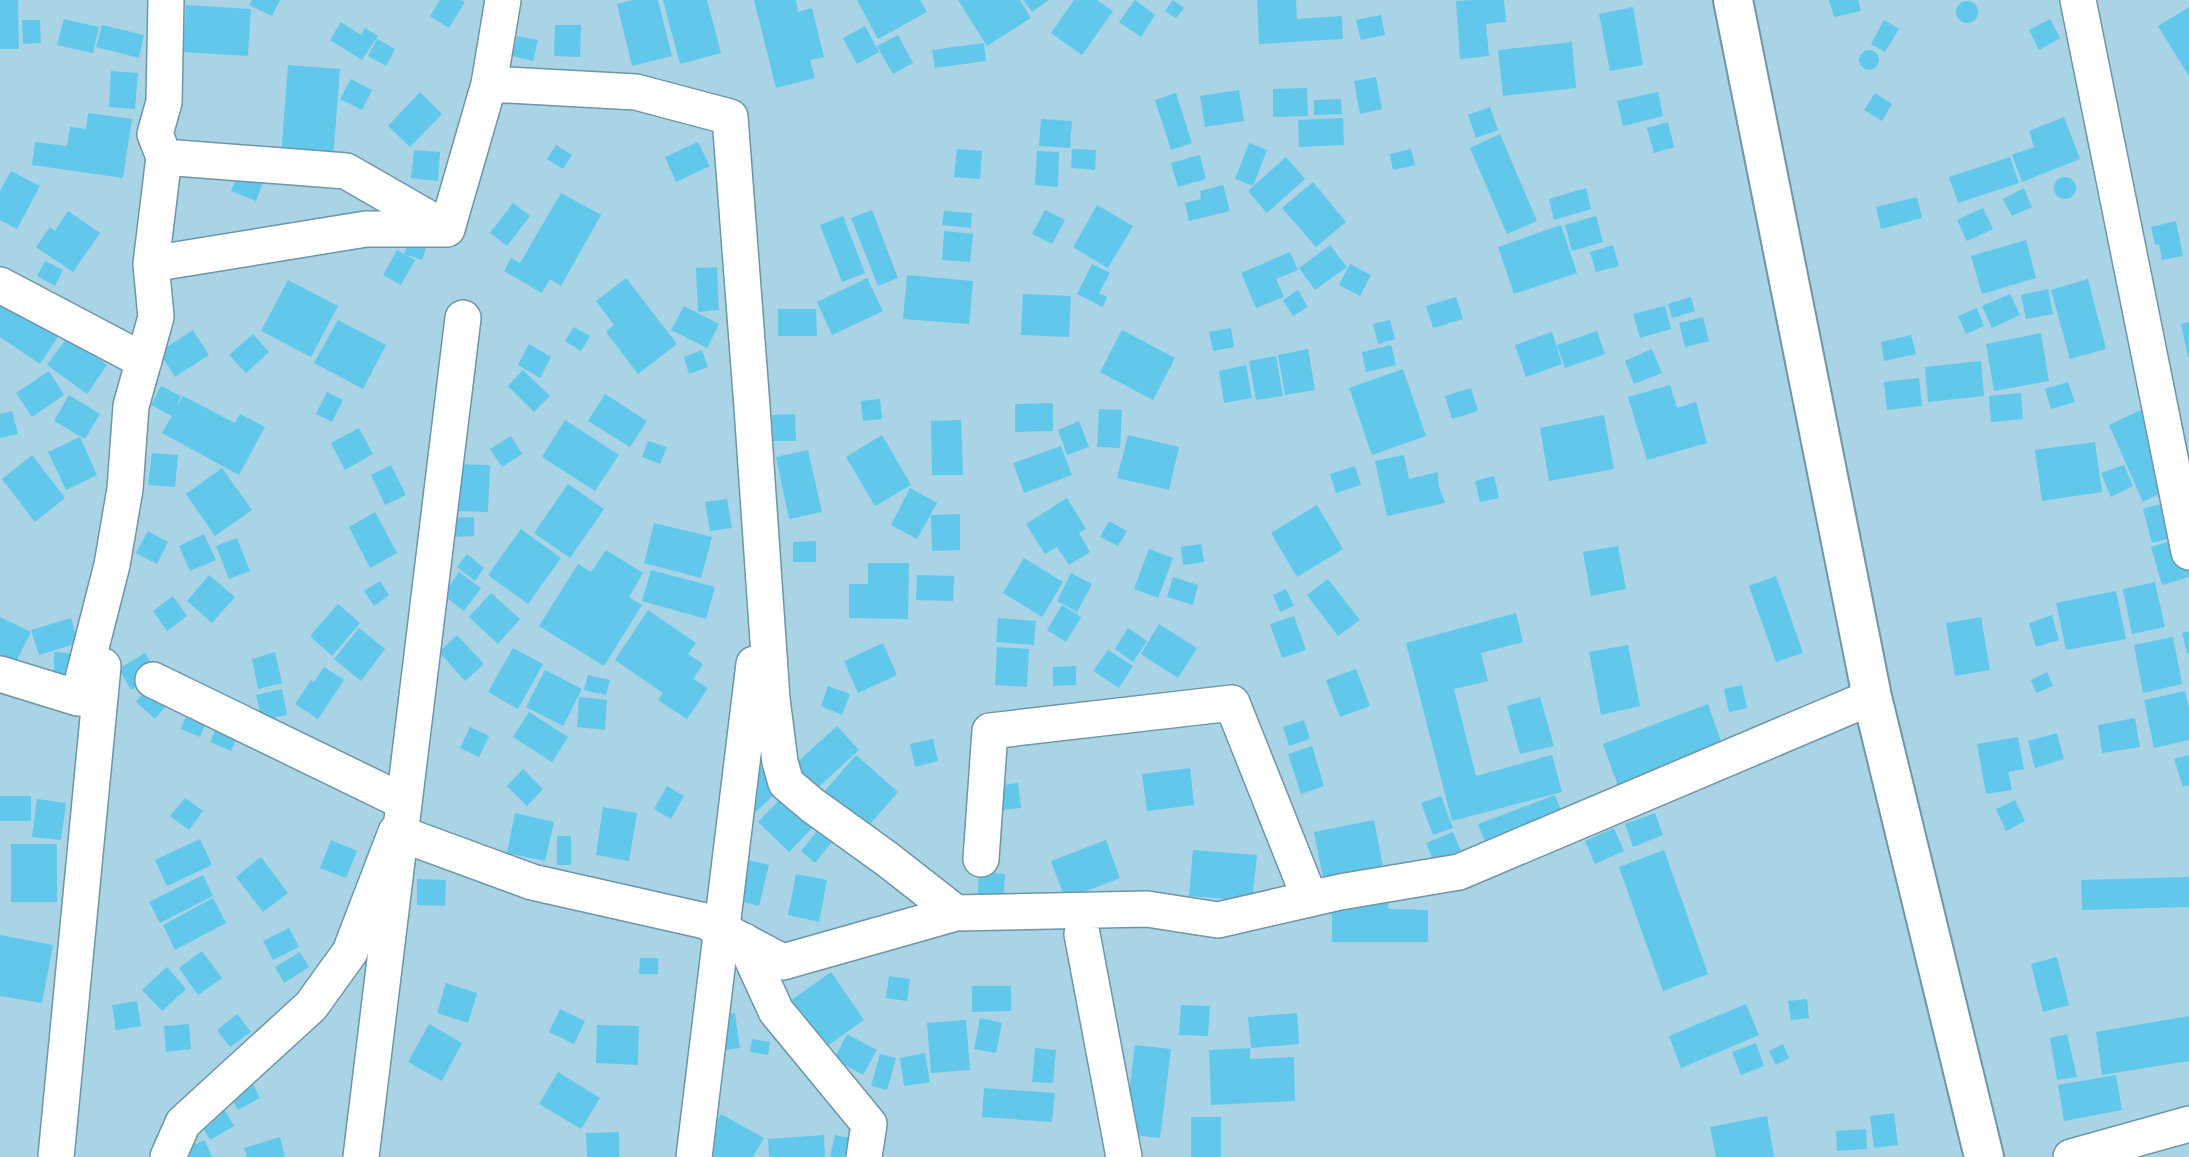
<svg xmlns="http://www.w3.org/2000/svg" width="2189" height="1157" viewBox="0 0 2189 1157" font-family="'Work Sans',sans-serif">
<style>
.building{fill:#61c7eb}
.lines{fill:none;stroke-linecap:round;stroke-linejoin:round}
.street-casing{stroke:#6d96a7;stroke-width:38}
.secondary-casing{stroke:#6d96a7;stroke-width:42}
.street{stroke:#fff;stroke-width:35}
.secondary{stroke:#fff;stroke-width:38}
</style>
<rect width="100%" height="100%" fill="#a9d4e5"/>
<path class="building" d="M0,0H18L19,49H0Z
M252,0H280L272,16L249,5Z
M440,0H461L465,2L449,28L430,16Z
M633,0H658L672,56L632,66L617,4Z
M663,0H707L721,53L680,64Z
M754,0H796L798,12L812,8L824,57L810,60L815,78L776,88Z
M857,0H920L927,12L878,39Z
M958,0H1020L1031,18L987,46Z
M1023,0H1049L1032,12Z
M1074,0H1097L1113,11L1082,55L1051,33Z
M1135,0L1155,15L1141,37L1119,22Z
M1173,0L1184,8L1176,18L1165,11Z
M1257,0H1296L1297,19L1342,16L1343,39L1259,44Z
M1472,0H1504L1506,22L1486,24L1489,56L1460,59L1456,1Z
M1829,0H1858L1861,11L1834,17Z
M1956 12a11 11 0 1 1 22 0a11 11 0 1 1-22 0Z
M186,5L251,9L248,56L183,52Z
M1633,7L1643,65L1610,71L1599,14Z
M2189,7V76L2158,26Z
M1381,15L1385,35L1361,40L1356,20Z
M64,19L99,27L93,53L57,45Z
M2050,19L2060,38L2039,50L2029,30Z
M22,20H40L41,43L23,44Z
M1884,20L1899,29L1885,52L1871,44Z
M341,22L361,35L365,28L378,36L362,60L330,40Z
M102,25L144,35L139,58L96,47Z
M555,25H581L580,57L554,56Z
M865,26L879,52L857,64L843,38Z
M898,35L913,63L893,74L877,46Z
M517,36L538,40L533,61L512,56Z
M377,39L395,49L386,66L368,56Z
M1572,42L1576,88L1503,96L1498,50Z
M984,43L986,61L935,68L932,50Z
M1859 60a10 10 0 1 1 20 0a10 10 0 1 1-20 0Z
M288,65L340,69L333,160L281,157Z
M111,71L138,73L135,109L109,107Z
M1376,77L1382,109L1360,114L1354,81Z
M351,79L372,90L362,110L340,99Z
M1307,88L1308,116L1273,117V89Z
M1239,90L1244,121L1205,127L1200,96Z
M420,92L442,114L410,147L388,126Z
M1658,92L1663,116L1623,126L1617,101Z
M1176,93L1192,143L1171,150L1155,100Z
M1875,93L1892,104L1882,121L1864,110Z
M1341,99L1342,114L1314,115V100Z
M1490,107L1498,130L1476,138L1468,115Z
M88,113L132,119L123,178L32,165L35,142L67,146L70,127L86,129Z
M2064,117L2080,159L2022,182L2012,155L2034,147L2029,131Z
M1343,118L1344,145L1299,147L1298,120Z
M1041,119L1072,121L1070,148L1039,146Z
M1668,122L1674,147L1654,153L1647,128Z
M1500,134L1537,221L1507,234L1470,148Z
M698,142L710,166L676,182L665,157Z
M1249,143L1267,150L1253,186L1235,179Z
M556,145L572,155L563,169L547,159Z
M957,149L982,151L980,179L954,177Z
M1072,149L1096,150L1095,170L1071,168Z
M1411,149L1415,165L1393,170L1390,154Z
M414,150L440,152L438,181L411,178Z
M1037,151L1059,152L1058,187L1035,185Z
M1200,155L1206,179L1178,187L1171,163Z
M1286,157L1305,179L1267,213L1248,191Z
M2010,157L2019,183L1958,203L1949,177Z
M241,167L265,177L256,201L231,191Z
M11,171L40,186L17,229L0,220V191Z
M2054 188a11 11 0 1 1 22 0a11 11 0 1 1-22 0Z
M1313,182L1346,222L1316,247L1282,208Z
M1223,185L1230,211L1189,221L1185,203L1201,199L1200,191Z
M1586,188L1591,209L1554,220L1549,199Z
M2024,188L2032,207L2012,216L2003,199Z
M561,193L601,215L561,286L550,279L542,293L504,271L511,258L520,263Z
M1917,197L1922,218L1881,229L1876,207Z
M513,203L530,216L507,246L490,233Z
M1097,205L1133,226L1108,268L1073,247Z
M1983,208L1993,229L1967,241L1957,220Z
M872,210L898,278L878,286L851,218Z
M1045,210L1065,220L1052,244L1032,234Z
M68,211L100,233L73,272L36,247L50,227L55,231Z
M944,211L972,213L971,228L942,225Z
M843,216L865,273L842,282L820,225Z
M1596,216L1603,242L1572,251L1565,225Z
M2176,221L2183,256L2162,260L2159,244L2155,245L2151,227Z
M1561,225L1577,273L1514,294L1498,247Z
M944,231L973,234L970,262L942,260Z
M412,233L429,238L422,260L404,254L415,260L401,285L383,275L397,250L404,254Z
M2026,240L2036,278L1982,294L1971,256Z
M1330,245L1347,267L1315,290L1299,268Z
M1613,245L1619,266L1596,272L1590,252Z
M1290,252L1298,270L1276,279L1284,297L1256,308L1241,273Z
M45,261L63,270L55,286L37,276Z
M1092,264L1110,273L1099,293L1107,297L1103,307L1077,294Z
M1350,264L1371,275L1360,296L1339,285Z
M717,267L719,310L698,312L696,268Z
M907,275L973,281L969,324L903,319Z
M626,278L677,344L638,374L606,332L614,325L596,301Z
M867,278L883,311L832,335L817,302Z
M2088,279L2106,349L2070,359L2051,290Z
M288,280L338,306L311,357L261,331Z
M2048,289L2053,314L2026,319L2021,295Z
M1298,290L1308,307L1293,316L1283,300Z
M1023,294L1071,296L1069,337L1021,335Z
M2010,294L2020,315L1992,328L1982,306Z
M1456,297L1463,319L1433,328L1426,306Z
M1691,297L1695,311L1672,318L1668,304Z
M0,304L62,331L40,364L0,337Z
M684,306L719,324L707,348L671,330Z
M1665,306L1671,329L1640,338L1633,314Z
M1977,308L1984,326L1966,334L1958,316Z
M778,309H816L817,336H778Z
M1703,317L1709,341L1685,347L1679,323Z
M338,320L386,345L363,389L314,363Z
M1390,320L1395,339L1378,344L1373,324Z
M2189,322V357H2188L2181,324Z
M574,327L590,336L581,351L565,341Z
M1231,328L1234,347L1213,351L1209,332Z
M193,330L209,355L175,377L159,352Z
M1122,330L1175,358L1153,400L1100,372Z
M1597,331L1605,354L1565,368L1557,345Z
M1552,332L1562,364L1526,377L1515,345Z
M2041,333L2049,381L1994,391L1986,344Z
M253,334L269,352L246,373L229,355Z
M1911,335L1916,354L1884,361L1881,342Z
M68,336L107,365L87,394L47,365Z
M529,344L551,357L540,378L518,365Z
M1391,345L1396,365L1366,372L1362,352Z
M1308,349L1315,390L1285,395L1278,355Z
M1652,349L1662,373L1634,384L1625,361Z
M702,350L708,367L689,374L684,357Z
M1276,356L1283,396L1256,400L1249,361Z
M1981,361L1984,396L1928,402L1925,367Z
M1246,365L1252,398L1224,403L1219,371Z
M1403,369L1426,436L1372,455L1349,388Z
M523,370L550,396L534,412L508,386Z
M49,371L64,395L32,417L16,393Z
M1919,378L1922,406L1887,410L1884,382Z
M2068,382L2075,402L2051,409L2045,389Z
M1670,385L1677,408L1696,402L1707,443L1647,460L1628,397Z
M161,386L181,396L175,409L183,396L235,423L240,414L265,427L239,475L162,433L172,416L151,405Z
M1471,388L1478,411L1452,419L1445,396Z
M327,392L343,400L332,422L316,414Z
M2021,393L2023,419L1991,422L1989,396Z
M605,394L647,421L630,447L588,421Z
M69,395L100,414L85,439L54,421Z
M880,399L882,419L863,421L861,401Z
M1053,403V431L1015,432V404Z
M2145,408L2171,488L2143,502L2109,425Z
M1099,409L1122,410L1120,448L1097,447Z
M12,411L18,434L0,438V414Z
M795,414L796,441H773L772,415Z
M1604,415L1614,469L1549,481L1540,428Z
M565,420L619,455L595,491L542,457Z
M961,420L963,475H932L931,421Z
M1079,421L1089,447L1067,455L1058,430Z
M359,428L373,454L345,470L331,443Z
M882,435L911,485L875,506L846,457Z
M1128,435L1179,447L1169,490L1117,478Z
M511,436L522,454L502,467L490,449Z
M80,437L97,475L66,490L48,452Z
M648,441L667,447L660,464L642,457Z
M2095,442L2102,492L2042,501L2035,450Z
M1061,446L1072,475L1024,493L1013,463Z
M808,450L822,512L789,519L776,457Z
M152,453L178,455L175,487L148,485Z
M32,455L65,498L35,522L2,479Z
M1404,455L1409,479L1438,472L1439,487L1445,503L1387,516L1375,461Z
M458,464L490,465L488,512L456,511Z
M391,465L406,495L385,505L371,475Z
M2124,465L2133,486L2111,497L2101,473Z
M1355,466L1361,485L1336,493L1330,474Z
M222,468L252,510L215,536L186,494Z
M1494,476L1499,498L1480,502L1475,481Z
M568,484L604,509L570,558L534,533Z
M910,488L937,503L917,539L891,525Z
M1067,498L1086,529L1079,533L1090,552L1069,565L1057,547L1045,554L1026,524Z
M727,499L732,528L710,531L705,502Z
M2175,500L2184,534L2152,543L2143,509Z
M1317,505L1343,549L1297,577L1271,533Z
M375,512L397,553L370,568L349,527Z
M960,514V550L932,551L931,515Z
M474,517V536L451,537L450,518Z
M1109,521L1127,531L1118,546L1100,537Z
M654,523L712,537L701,578L644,563Z
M521,529L561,558L528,604L488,575Z
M148,531L168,542L157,564L136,553Z
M204,534L216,560L190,571L179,546Z
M237,538L250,571L229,579L216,546Z
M2180,538L2189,568V577L2162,585L2151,547Z
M816,541V562H793V542Z
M1201,544L1204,562L1183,565L1181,547Z
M1618,546L1626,589L1591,596L1583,552Z
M1149,549L1173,558L1158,598L1134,589Z
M606,550L643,573L629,597L642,605L604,666L539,626L578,564L591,572Z
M467,554L484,568L475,581L457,567Z
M1024,558L1063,582L1042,617L1003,593Z
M868,563H909L908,619L849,618V584H868Z
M651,570L715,587L706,619L642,601Z
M459,572L481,588L464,611L443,595Z
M1071,573L1092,584L1077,612L1057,601Z
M209,575L235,597L212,623L187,601Z
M917,575L954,576L953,601L916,600Z
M1776,576L1803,653L1776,662L1749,586Z
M1173,577L1198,585L1193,605L1167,597Z
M1328,579L1360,620L1338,636L1307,595Z
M380,581L389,595L374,606L364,591Z
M2155,582L2165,627L2132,634L2123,589Z
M1286,589L1294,606L1280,612L1273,595Z
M2116,591L2126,639L2066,650L2056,603Z
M491,593L520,619L498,644L469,617Z
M173,596L187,616L167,631L153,611Z
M338,604L360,623L332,656L310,636Z
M1062,605L1081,617L1066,642L1047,630Z
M648,610L696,643L688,654L703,664L693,679L708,688L687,719L658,700L663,693L615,660Z
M1516,613L1523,642L1481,653L1488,681L1454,689L1476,776L1552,755L1562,792L1452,821L1406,643Z
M2052,615L2059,640L2036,647L2029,623Z
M1294,616L1306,650L1282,658L1270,624Z
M0,617L31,632L12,670L0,664Z
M1981,617L1990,670L1955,676L1946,623Z
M71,618L78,643L39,655L31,630Z
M998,618L1036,621L1034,645L996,642Z
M1159,624L1197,648L1178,678L1141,654Z
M359,628L385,649L361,681L334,659Z
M1128,628L1147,641L1133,662L1115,649Z
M2189,631V653H2187L2182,633Z
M457,635L484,664L465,681L439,652Z
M2173,637L2182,684L2143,693L2134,645Z
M883,643L897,675L858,693L844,661Z
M1628,645L1640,706L1601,715L1589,652Z
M997,647L1029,649L1027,687L995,685Z
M513,648L543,664L518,709L488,692Z
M1108,650L1133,666L1119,688L1093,671Z
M54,652L81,654L80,679L54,678Z
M275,652L282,683L258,689L252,659Z
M145,653L157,673L131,690L119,669Z
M166,665L186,681L155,719L136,702Z
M1076,666V685L1053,686V667Z
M324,667L344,680L318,719L295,704L311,680L314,682Z
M1356,669L1370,706L1340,717L1326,680Z
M545,670L582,689L563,726L526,707Z
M2047,672L2053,686L2036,693L2031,680Z
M588,675L610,680L606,695L584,690Z
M1742,685L1747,708L1729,712L1724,689Z
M828,686L850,694L842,715L821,706Z
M282,689L287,715L262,720L256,695Z
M2185,691L2189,708V740L2154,748L2144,700Z
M579,697L607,700L605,730L577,727Z
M1540,697L1554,746L1520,754L1507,706Z
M1708,704L1724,750L1619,789L1603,744Z
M189,708L209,716L200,737L181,729Z
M529,712L568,737L552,762L513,737Z
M2135,718L2140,747L2102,753L2098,725Z
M1304,720L1310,739L1289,746L1283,727Z
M219,722L240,731L231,751L210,742Z
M837,726L859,750L811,794L789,770Z
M470,727L489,736L479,757L460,748Z
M2057,733L2064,759L2035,768L2028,741Z
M2018,737L2024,769L2008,772L2012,790L1986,794L1977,744Z
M933,739L938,761L915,767L910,744Z
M1312,746L1324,786L1301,794L1288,754Z
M856,755L898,792L859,837L817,800Z
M2189,755V785L2183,787L2174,759Z
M759,766L780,790L753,814Z
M1190,768L1194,805L1147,811L1142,774Z
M523,769L543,789L527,806L507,786Z
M1018,783L1021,808L994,811L991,787Z
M667,786L684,796L671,819L654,809Z
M789,790L820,820L789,852L758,822Z
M1555,795L1566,824L1489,852L1478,824Z
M0,796H31V821H0Z
M1441,796L1453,828L1433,835L1421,803Z
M185,798L203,811L189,830L170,816Z
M37,799L66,803L61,840L32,837Z
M2015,800L2025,821L2006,831L1996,809Z
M603,807L637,813L629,861L596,855Z
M515,813L554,822L545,861L507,853Z
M1655,813L1663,835L1633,847L1625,824Z
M1374,820L1385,877L1325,889L1314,832Z
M1614,828L1624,851L1595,864L1585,841Z
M818,830L832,842L815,863L801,851Z
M1453,832L1465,861L1438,872L1426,843Z
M557,836H571V865H557Z
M200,839L212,865L167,886L155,860Z
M331,840L357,851L346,878L320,868Z
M1106,840L1120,878L1065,899L1051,861Z
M11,844H57V902H11Z
M1193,850L1257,855L1252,901L1189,896Z
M1664,850L1708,974L1663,991L1619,867Z
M261,857L288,893L263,912L236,877Z
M739,858L769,865L759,906L728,898Z
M979,872L1005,874L1003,903L977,902Z
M796,874L827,880L819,922L788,915Z
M203,875L213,896L160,923L149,902Z
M2189,877V907L2082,910L2081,880Z
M417,879L446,880L445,906L417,905Z
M213,898L226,923L175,950L163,925Z
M1332,899H1389L1388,909L1428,910V942H1332Z
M289,928L299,947L273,960L263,941Z
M0,935L53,945L42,1003L0,996Z
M202,951L222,978L198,995L179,968Z
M300,952L309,967L284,983L275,967Z
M2057,957L2069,1005L2043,1012L2031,964Z
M640,958H658V974H639Z
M167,967L186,989L162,1011L142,990Z
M831,972L864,1020L820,1051L786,1004Z
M889,976L910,979L907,1001L886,998Z
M446,983L477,993L468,1023L437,1013Z
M972,986H1011V1011L972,1012Z
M1807,999L1809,1018L1791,1020L1788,1001Z
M137,1001L141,1026L116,1030L112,1005Z
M1746,1004L1759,1035L1681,1068L1669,1036Z
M1181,1005L1210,1006L1208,1036L1179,1035Z
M560,1009L585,1021L574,1044L549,1032Z
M735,1013L740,1048L704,1053L700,1018Z
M1297,1013L1299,1044L1251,1048L1248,1017Z
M237,1014L251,1032L230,1047L217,1030Z
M2189,1016V1061L2102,1075L2096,1032Z
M980,1018L1002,1023L996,1053L974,1049Z
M966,1020L970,1070L931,1073L927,1023Z
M189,1024L191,1049L166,1052L164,1026Z
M429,1024L462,1043L442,1081L408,1062Z
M597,1025L639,1026L638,1065L596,1063Z
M847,1034L877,1050L863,1075L834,1059Z
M2067,1034L2077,1077L2057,1080L2050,1038Z
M752,1039L770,1042L768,1055L750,1052Z
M1756,1043L1764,1066L1741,1075L1732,1052Z
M1783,1044L1789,1058L1776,1065L1769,1051Z
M1135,1045L1171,1049L1160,1138L1124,1134Z
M1035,1048L1056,1050L1053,1083L1032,1082Z
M1250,1048V1059L1294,1057L1295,1101L1211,1105L1209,1050Z
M925,1053L930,1082L904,1086L900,1058Z
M880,1054L896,1058L887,1090L871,1086Z
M558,1072L600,1098L581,1129L539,1104Z
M2116,1075L2122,1110L2064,1121L2058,1085Z
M253,1084L260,1098L238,1110L230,1095Z
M984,1088L1055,1093L1052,1122L982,1117Z
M223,1107L234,1126L210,1140L199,1121Z
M1894,1113L1898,1145L1874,1148L1870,1116Z
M721,1114L764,1138L753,1157H697Z
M1767,1116L1774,1157H1716L1710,1127Z
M1191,1117H1221V1157H1191Z
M1866,1129L1867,1149L1837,1151L1836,1131Z
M619,1132V1157H587L586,1133Z
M824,1135L825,1157H769L768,1139Z
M835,1135L860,1140L856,1157H830Z
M280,1137L285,1157H247L244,1148Z
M205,1140L212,1157H188L184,1149Z"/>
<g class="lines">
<defs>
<path id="street" d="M166,0L164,102L155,134L164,157L346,171L447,229L489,84
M503,0L489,84L636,92L730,117L752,407L772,699L780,762L786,783L812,805L887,859L956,913
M2078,0L2189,552
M151,264L164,157
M0,285L144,361
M0,674L78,698L112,565L125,489L131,406L156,317L151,264L366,229H447
M153,680L404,802
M981,859L990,731L1232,703L1310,899
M1082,934L1124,1157
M744,941L776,1011L869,1124L864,1157
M56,1157L103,666
M168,1157L183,1123L311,1006L350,952L396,832L532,882L705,921L783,962L956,913L1147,909L1218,920L1340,892L1459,872L1872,697
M361,1157L463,318
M694,1157L754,664
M2071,1157L2189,1124"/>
<path id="secondary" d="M1733,0L1872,697L1984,1157"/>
</defs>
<use href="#street" class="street-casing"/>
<use href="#secondary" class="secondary-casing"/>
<use href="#street" class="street"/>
<use href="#secondary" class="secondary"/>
</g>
</svg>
